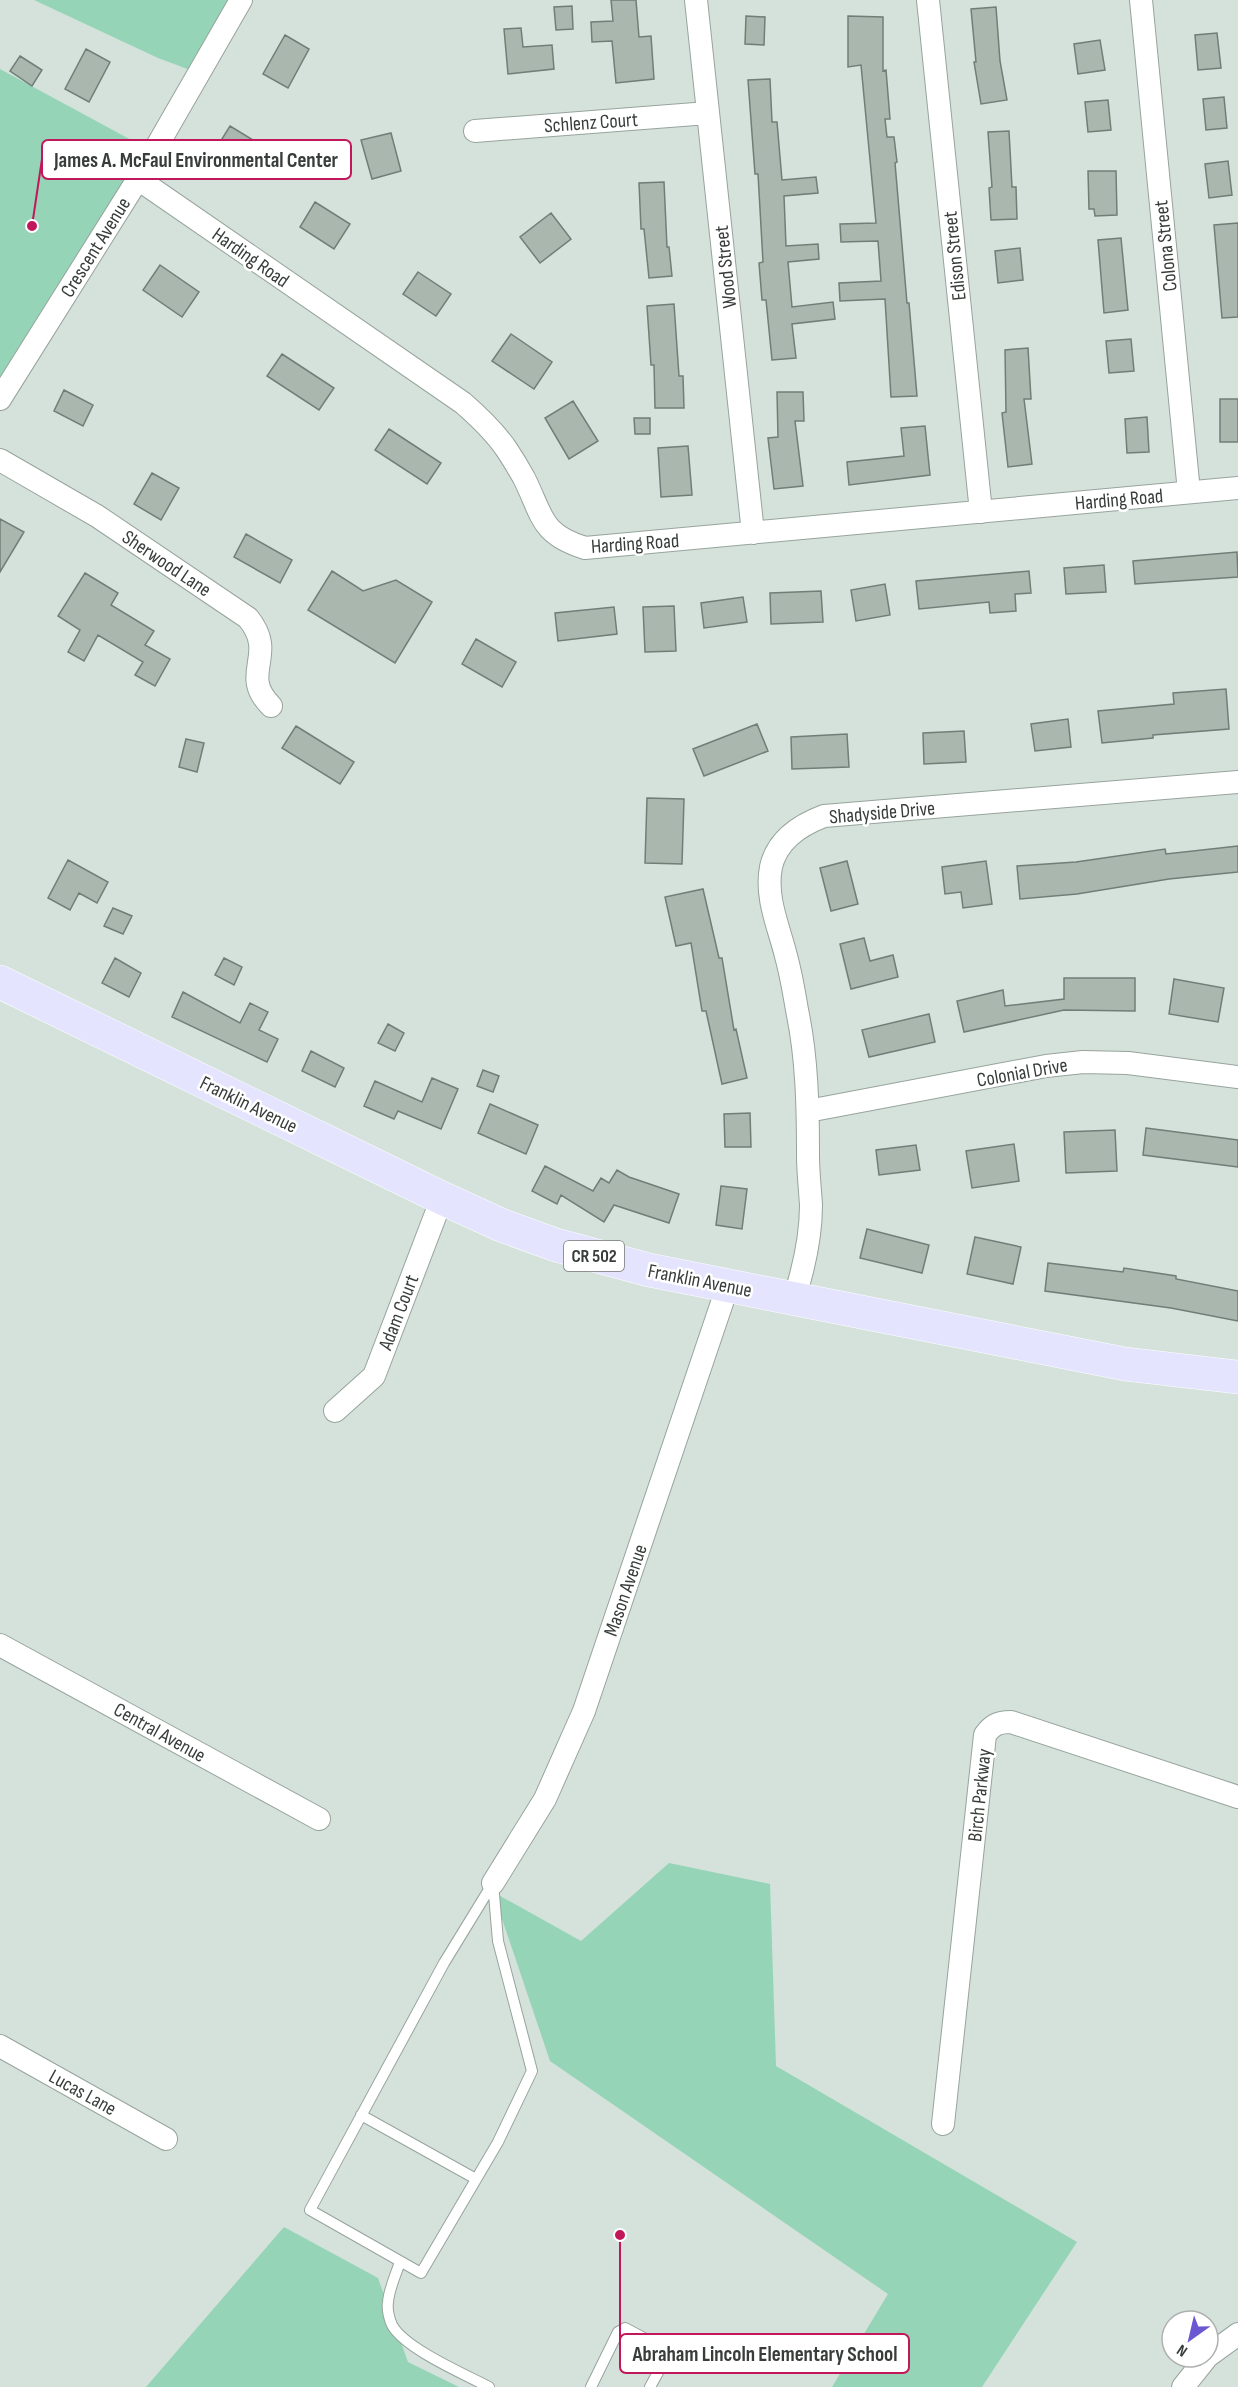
<svg xmlns="http://www.w3.org/2000/svg" width="1238" height="2387" viewBox="0 0 1238 2387" font-family="'Sofia Sans Condensed',sans-serif">
<style>
.green{fill:#95d4b6}
.building{fill:#a9b7af;stroke:#717e77;stroke-width:1.5}
.lines{fill:none;stroke-linecap:round;stroke-linejoin:round}
.service-casing{stroke:#97a49d;stroke-width:12}
.minor-casing{stroke:#97a49d;stroke-width:24}
.primary-casing{stroke:#fff;stroke-width:34}
.service{stroke:#fff;stroke-width:10}
.minor{stroke:#fff;stroke-width:22}
.primary{stroke:#e5e4fe;stroke-width:33}
.labels{text-anchor:middle;stroke-width:5;stroke-linejoin:round;paint-order:stroke}
.shield{fill:#fff;stroke:#747775;stroke-width:1.5}
.shield-label{font-size:18px;font-weight:bold;fill:#383d3a}
.street-label{font-size:20px;fill:#383d3a;stroke:#fff}
.leader{fill:none;stroke:#c2185b;stroke-width:2}
.callout-dot{fill:#c2185b;stroke:#fff;stroke-width:2}
.callout{fill:#fff;stroke:#c2185b;stroke-width:2}
.callout-label{font-size:21px;text-anchor:middle;font-weight:bold;fill:#383d3a}
</style>
<rect width="100%" height="100%" fill="#d4e2db"/>
<path class="green" d="M34,0H245L198,73L158,58Z
M0,69L159,155L0,404Z
M669,1863L770,1884L776,2066L1077,2242L982,2387H832L888,2294L550,2061L493,1892L581,1941Z
M284,2227L378,2278L408,2362L459,2387H146Z"/>
<path class="building" d="M611,0H636L639,37L651,36L654,79L616,83L612,41L592,42L591,22L613,21Z
M572,6L573,29L556,30L554,7Z
M996,7L1000,61L1007,100L981,104L974,62H976L971,9Z
M746,16L765,17L764,45L745,44Z
M848,16L883,17V71L886,70L890,119H885L887,137H894L897,162L895,163L907,303H909L917,396L891,397L885,299L840,301L839,283L881,281L878,241L841,242L840,224L876,223L861,65L848,67Z
M521,28L523,47L552,45L554,69L508,74L504,29Z
M1217,33L1221,68L1198,70L1195,35Z
M285,35L309,49L288,88L263,74Z
M1100,40L1105,70L1078,74L1074,44Z
M86,49L110,62L89,102L65,89Z
M20,56L42,70L32,86L10,71Z
M770,79L772,122H777L782,180L816,177L818,193L784,196L786,246L818,244L819,259L788,262L792,307L833,302L835,319L792,324L796,358L772,360L766,300H762L759,263L763,262L758,174H755L748,80Z
M1224,97L1227,128L1206,130L1203,99Z
M1108,100L1111,130L1088,132L1085,102Z
M230,126L253,140L230,177L207,163Z
M1009,131L1012,187H1016L1017,219L991,220L989,188L992,187L988,132Z
M391,133L401,171L372,179L361,140Z
M1228,161L1232,195L1209,198L1205,164Z
M1088,171H1116L1117,215L1095,216L1094,209H1089Z
M664,182L667,247H669L672,276L649,278L644,229H641L639,183Z
M315,202L350,224L334,249L300,227Z
M551,213L571,239L540,263L520,237Z
M1238,223V317L1222,318L1214,225Z
M1121,238L1128,310L1104,313L1098,240Z
M1020,248L1023,280L998,283L995,251Z
M160,265L199,292L182,317L143,290Z
M418,272L451,294L436,316L403,294Z
M674,304L679,376H683L684,408H655L654,365H651L647,306Z
M511,334L552,362L534,389L492,361Z
M1131,339L1134,371L1109,373L1106,341Z
M1028,348L1031,399H1024L1032,464L1008,467L1002,413L1006,412L1005,350Z
M282,354L334,388L319,410L267,376Z
M64,390L93,405L83,426L54,411Z
M777,392H803L804,421H795L803,486L774,489L768,438L778,437Z
M1220,399H1238V442H1220Z
M573,401L598,441L569,459L545,418Z
M1147,417L1149,452L1127,453L1125,419Z
M634,418H650V434H635Z
M925,426L930,475L849,485L847,462L904,456L901,428Z
M389,429L441,463L427,484L375,450Z
M688,446L692,495L661,497L658,448Z
M152,473L179,488L161,520L134,504Z
M0,519L24,532L0,572Z
M246,534L292,560L280,583L234,557Z
M1237,552L1238,577L1135,584L1133,561Z
M1104,565L1106,592L1066,594L1064,568Z
M332,571L363,591L396,580L432,602L395,663L308,610Z
M1029,571L1031,593L1015,594L1016,611L990,613L989,602L919,609L916,581Z
M85,573L118,593L111,605L154,631L145,645L170,659L155,686L135,675L143,662L98,635L84,661L68,652L80,630L58,616Z
M885,584L890,615L856,621L851,590Z
M821,591L823,622L771,624L770,593Z
M743,597L747,622L704,628L701,603Z
M674,606L676,651L645,652L643,607Z
M614,607L617,634L558,641L555,613Z
M476,639L516,662L502,687L462,664Z
M1226,689L1229,729L1153,735V738L1102,743L1098,711L1174,704L1173,693Z
M1068,719L1071,747L1035,751L1031,724Z
M757,724L768,751L704,776L693,749Z
M296,726L354,762L340,784L282,748Z
M964,731L966,762L924,764L923,733Z
M847,734L849,767L792,769L791,737Z
M186,739L204,743L197,772L179,767Z
M647,798L684,799L682,864L645,863Z
M1238,846V872L1169,879L1077,894L1020,899L1017,866L1076,862L1165,849L1166,854Z
M68,860L108,882L97,903L79,893L70,910L48,898Z
M847,861L858,904L831,911L820,868Z
M986,861L992,904L963,908L961,892L945,894L942,867Z
M703,889L719,958H722L734,1030L736,1029L747,1078L722,1084L706,1011H702L691,943L676,946L665,897Z
M113,908L132,916L123,934L104,926Z
M864,938L870,961L893,955L898,977L851,989L840,944Z
M115,958L141,973L129,997L102,983Z
M224,958L242,967L234,985L215,975Z
M1064,978H1135V1011L1064,1010L964,1032L957,1001L1003,990L1005,1006L1064,999Z
M1174,979L1224,988L1218,1022L1169,1014Z
M183,992L240,1023L250,1003L268,1012L259,1030L278,1039L267,1062L172,1017Z
M929,1014L935,1042L869,1057L862,1030Z
M388,1024L404,1033L395,1051L378,1043Z
M311,1051L344,1068L335,1087L302,1071Z
M483,1070L499,1076L493,1092L477,1086Z
M432,1078L458,1089L441,1129L398,1111L394,1119L364,1106L375,1081L422,1102Z
M490,1104L538,1125L526,1154L478,1133Z
M750,1113L751,1147H725L724,1114Z
M1146,1128L1238,1140V1167L1143,1155Z
M1115,1130L1117,1171L1066,1173L1064,1132Z
M1014,1144L1019,1181L972,1188L966,1151Z
M916,1145L920,1170L879,1175L876,1150Z
M545,1166L593,1191L601,1178L609,1183L617,1170L629,1177L679,1194L669,1223L614,1205L604,1222L561,1195L557,1204L532,1191Z
M721,1186L747,1189L742,1229L716,1225Z
M867,1229L929,1245L922,1273L860,1258Z
M975,1237L1021,1247L1013,1284L967,1274Z
M1048,1263L1123,1272L1124,1268L1176,1276V1279L1238,1291V1321L1171,1308L1045,1291Z"/>
<g class="lines">
<defs>
<path id="service" d="M493,1883L498,1941L532,2071L498,2142L421,2273L310,2210L444,1963Z
M361,2115L476,2179
M400,2262C396,2274 389,2289 388,2302C387,2309 389,2318 392,2325C404,2348 464,2374 489,2387
M591,2387L618,2332L625,2328L659,2346L667,2356L650,2387"/>
<path id="minor" d="M696,0L753,533
M928,0L981,512
M1141,0L1189,492
M475,131L708,113
M138,179L463,403C479,417 495,432 507,450C513,459 519,469 524,478C543,516 540,534 585,548L1238,488
M0,399L138,179L241,0
M0,460L97,516L248,618C279,656 238,673 271,706
M808,1111L1046,1066L1083,1062L1128,1063L1238,1077
M794,1299C804,1268 811,1238 811,1205C810,1189 808,1172 808,1155C808,1107 807,1057 797,1010C794,992 791,974 786,956C779,927 765,898 771,867C777,840 800,825 824,816L1238,782
M335,1411L374,1376L442,1198
M0,1645L319,1819
M493,1883L545,1799L584,1711L728,1285
M0,2046L166,2139
M943,2124L985,1735C992,1725 998,1722 1011,1722L1238,1797
M1208,2356L1238,2334
M1183,2387L1207,2357"/>
<path id="primary" d="M0,982L442,1198L501,1225L556,1245L649,1270L1125,1364L1238,1377"/>
</defs>
<use href="#service" class="service-casing"/>
<use href="#minor" class="minor-casing"/>
<use href="#primary" class="primary-casing"/>
<use href="#service" class="service"/>
<use href="#minor" class="minor"/>
<use href="#primary" class="primary"/>
</g>
<g class="labels">
<rect class="shield" x="564" y="1241" width="60" height="30" rx="4.5"/>
<g class="shield-label">
<text x="594" y="1262">CR 502</text>
</g>
<g class="street-label">
<text transform="translate(591 122) rotate(-4)" y="7">Schlenz Court</text>
<text transform="translate(1165 246) rotate(-96)" y="7">Colona Street</text>
<text transform="translate(95 247) rotate(-58)" y="7">Crescent Avenue</text>
<text transform="translate(954 256) rotate(-96)" y="7">Edison Street</text>
<text transform="translate(251 257) rotate(35)" y="7">Harding Road</text>
<text transform="translate(725 267) rotate(-96)" y="7">Wood Street</text>
<text transform="translate(1119 499) rotate(-5)" y="7">Harding Road</text>
<text transform="translate(635 543) rotate(-4)" y="7">Harding Road</text>
<text transform="translate(167 563) rotate(34)" y="7">Sherwood Lane</text>
<text transform="translate(882 812) rotate(-5)" y="7">Shadyside Drive</text>
<text transform="translate(1022 1072) rotate(-10)" y="7">Colonial Drive</text>
<text transform="translate(249 1104) rotate(26)" y="7">Franklin Avenue</text>
<text transform="translate(700 1280) rotate(11)" y="7">Franklin Avenue</text>
<text transform="translate(398 1312) rotate(-69)" y="7">Adam Court</text>
<text transform="translate(625 1590) rotate(-71)" y="7">Mason Avenue</text>
<text transform="translate(160 1732) rotate(29)" y="7">Central Avenue</text>
<text transform="translate(979 1795) rotate(-84)" y="7">Birch Parkway</text>
<text transform="translate(83 2092) rotate(29)" y="7">Lucas Lane</text>
</g>
</g>
<path class="leader" d="M32 226L42 159M620 2235L620 2353"/>
<g class="callout-dot">
<circle cx="32" cy="226" r="6"/>
<circle cx="620" cy="2235" r="6"/>
</g>
<g class="callout">
<rect x="42" y="140" width="309" height="39" rx="6"/>
<rect x="620" y="2334" width="289" height="39" rx="6"/>
</g>
<g class="callout-label">
<text x="196" y="167">James A. McFaul Environmental Center</text>
<text x="765" y="2361">Abraham Lincoln Elementary School</text>
</g>
<g transform="translate(1190 2339) rotate(214)"><circle r="28" fill="#ffffff" stroke="#afb1b0" stroke-width="1.5"/>
<path d="M0-4.5L10 22L0 15L-10 22Z" fill="#6b57d1"/>
<text y="-9" font-size="16" font-weight="bold" text-anchor="middle" fill="#383d3a">N</text>
</g>
</svg>
